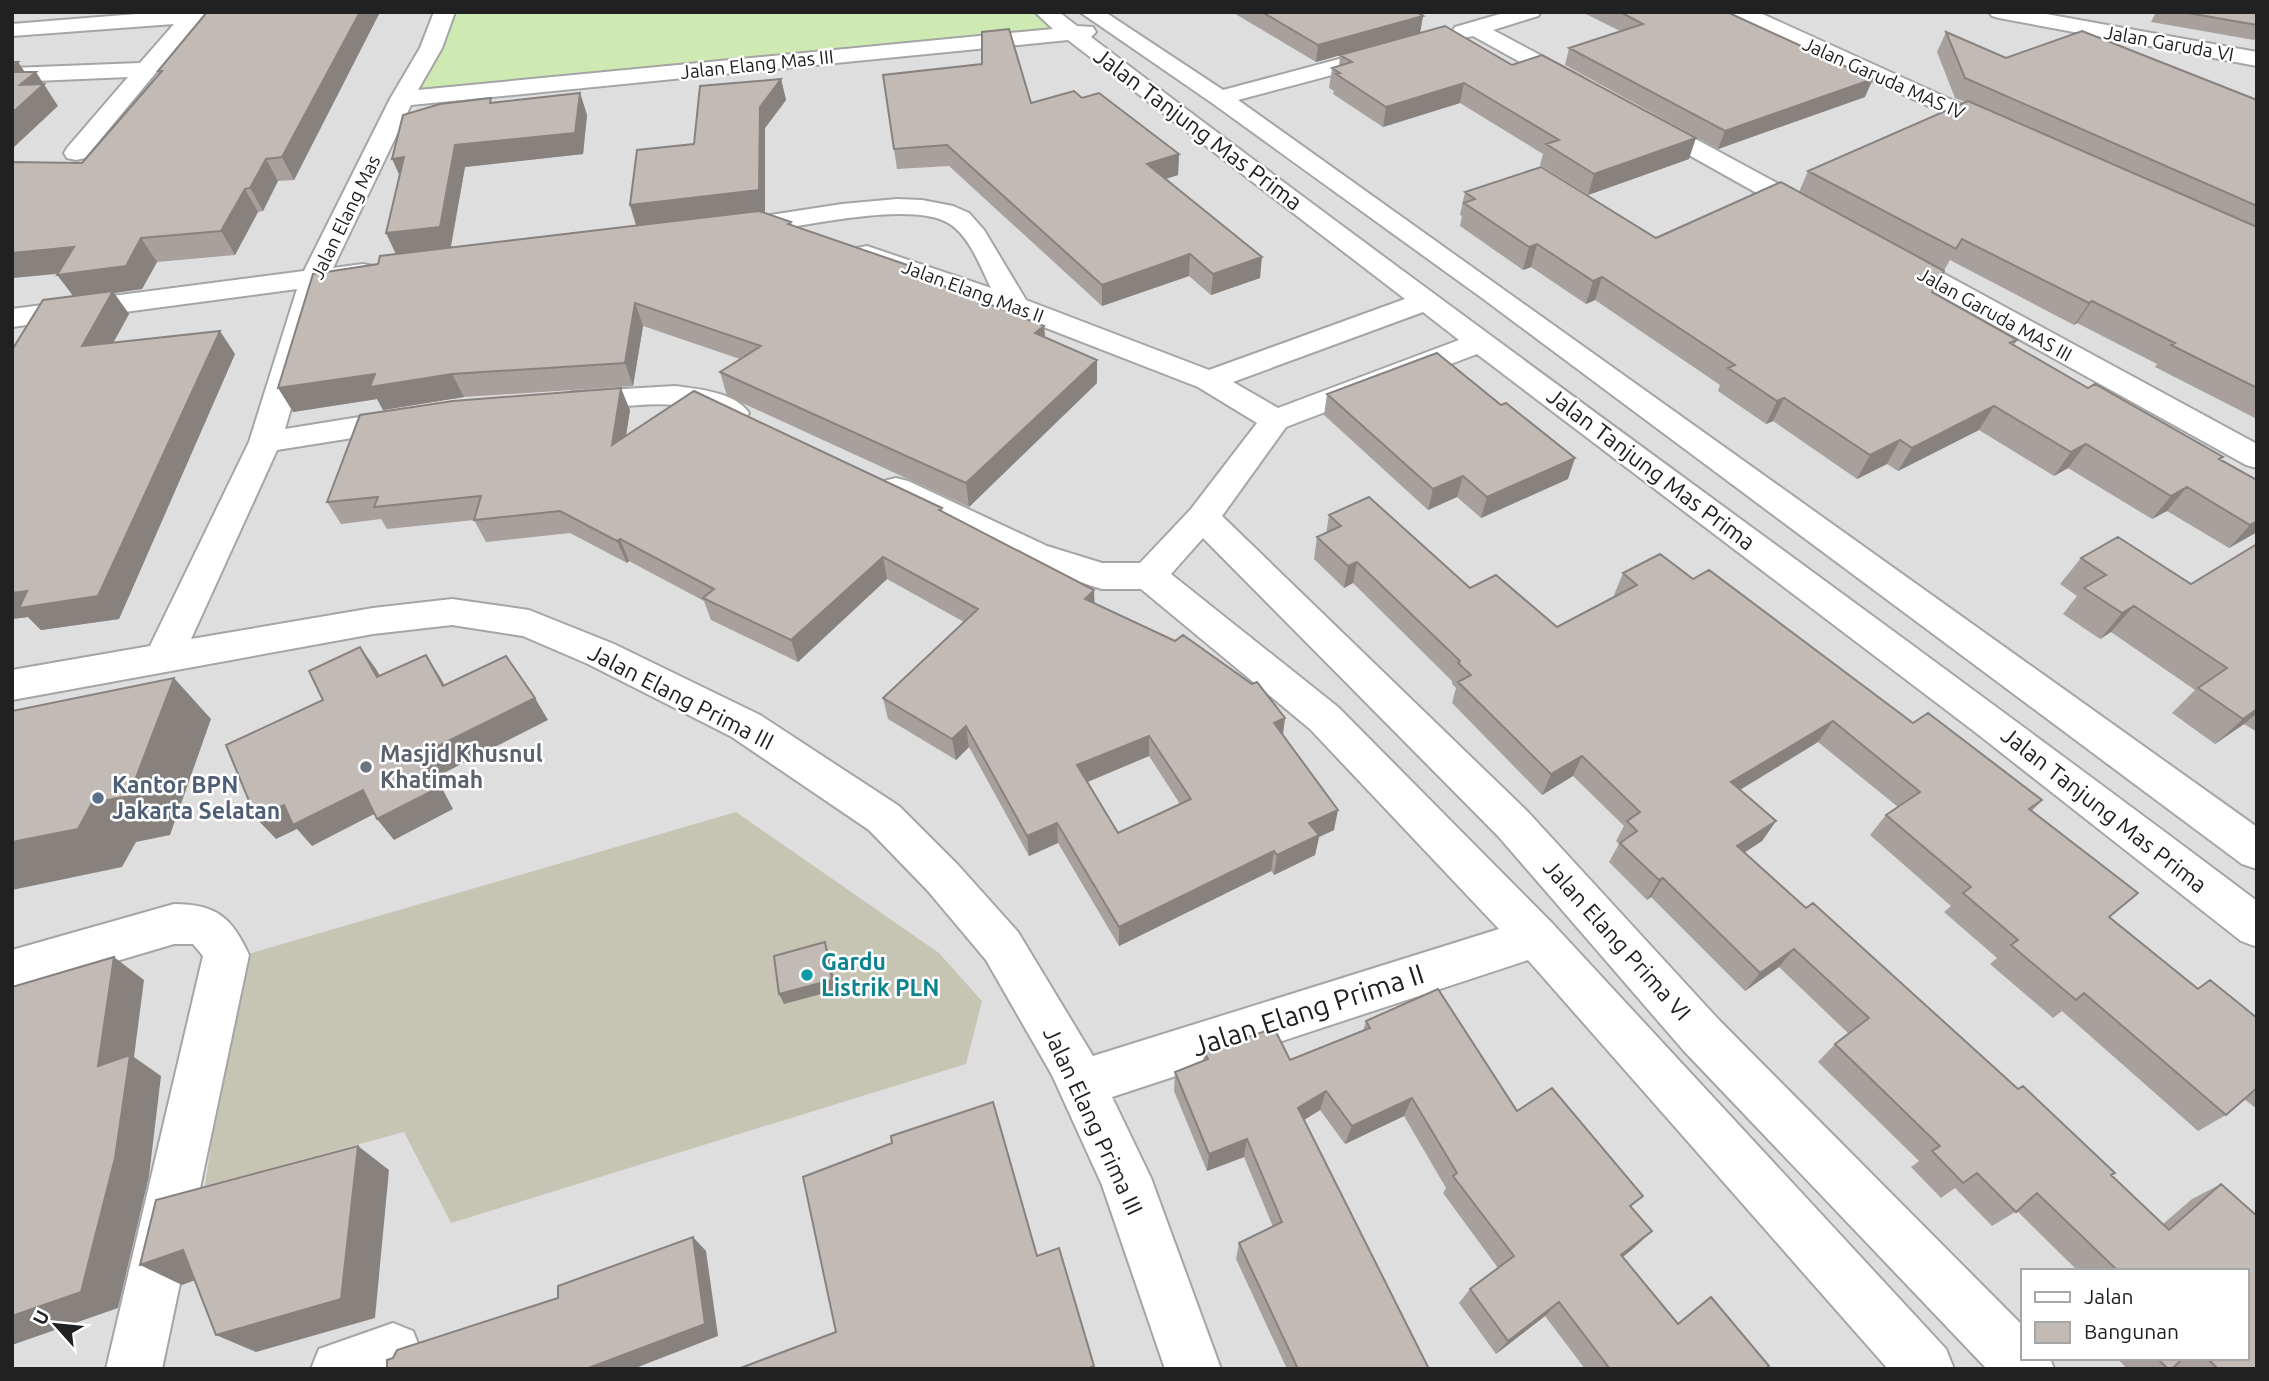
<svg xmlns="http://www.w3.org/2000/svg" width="2269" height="1381" viewBox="0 0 2269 1381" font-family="Ubuntu,sans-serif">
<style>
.residential{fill:#dfdede;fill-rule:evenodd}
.construction{fill:#c6c5b4}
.grass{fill:#cee9b1}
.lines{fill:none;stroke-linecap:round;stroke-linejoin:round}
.minor-casing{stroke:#a5a5a5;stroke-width:4}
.minor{fill:#fff;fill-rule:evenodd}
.wall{fill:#a7a09c;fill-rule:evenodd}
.shaded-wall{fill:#88827f}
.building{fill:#c2bab5;stroke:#88827f;stroke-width:2;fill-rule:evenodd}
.worship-dot{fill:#6b7280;stroke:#fff;stroke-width:2.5}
.service-dot{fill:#5c6f8a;stroke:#fff;stroke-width:2.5}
.culture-dot{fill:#0f9aa8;stroke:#fff;stroke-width:2.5}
.labels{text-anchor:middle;stroke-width:5;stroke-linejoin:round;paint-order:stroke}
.far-street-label{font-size:19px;fill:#212121;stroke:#fff}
.street-label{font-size:23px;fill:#212121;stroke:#fff}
.worship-label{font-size:23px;font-weight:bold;fill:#5b616d;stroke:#fff;text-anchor:start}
.service-label{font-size:23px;font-weight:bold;fill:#4e5e75;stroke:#fff;text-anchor:start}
.culture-label{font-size:23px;font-weight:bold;fill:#0d838f;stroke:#fff;text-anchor:start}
.near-street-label{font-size:28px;fill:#212121;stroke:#fff}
</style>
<rect width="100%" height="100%" fill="#f1eee8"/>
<path class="residential" d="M12,12H2257V1369H12ZM2022,1271H2246V1358H2022Z"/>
<path class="construction" d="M736,812L939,953L982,1001L966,1064L451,1223L404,1132L205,1186L238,957Z"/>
<path class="grass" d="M450,12H1032L1055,30L418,90Z"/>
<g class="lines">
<defs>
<path id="minor" d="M161,12H257L254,16L247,18L198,22L85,158L76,160L67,158L64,153L67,148L128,77L12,82V68L140,63L174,24L12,36V24Z
M434,12H455L442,48L418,90L1053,29L1035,12H1059L1077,26L1093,27L1096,32L1091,37C1476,330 1870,610 2257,901V947L2241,941L1975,732L1477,354L1286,427L1222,516L1528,812L1718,1019L2022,1325V1358H2050L2054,1369H1987L1684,1051L1498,836L1203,538L1171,574L1338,707L1552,923L1946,1349L1954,1369H1888L1528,960L1112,1097L1151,1178L1221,1369H1165L1102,1185L1052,1075L986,960L928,891L869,830L732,737L588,664L523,636L452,625L373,634L12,700V670L150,646L249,442L297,289L12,327V309L304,271L390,99L420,48ZM1068,40L1405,299L1209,370L1026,300L984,230L969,213L953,206L922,200L897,199L842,204L764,216L760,222L764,228L773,230C814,224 915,201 950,224C970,237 981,268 991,288L867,246L857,248L853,254L857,260L1005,312L1198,387L1257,423L1191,509L1140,563H1102L1047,546L908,481L896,478L884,481L879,489L884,497L1023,564L1102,589H1141L1310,729L1499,929L1093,1056L1018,932L958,865L899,806L760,715L614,644L529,610L452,599L373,608L191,639L277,450L409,429L420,426L425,419L420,412L409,409L285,429L327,285L373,278L377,272L373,266L363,264L333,268L411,105ZM1423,312L1459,340L1278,408L1233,382Z
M1080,12H1105L1223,90L1388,46L1396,48L1399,53L1396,58L1238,100L2257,827V869L2242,864L1482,298L1212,103Z
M1507,12H1541L1538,16L1493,30L1583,78L1586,83L1583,88H1567L1473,36L1463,38L1455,37L1452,32L1455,27Z
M1730,12H1758L2007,125L2011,130L2007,135L1999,137L1991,135L1733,16Z
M1989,12H2035L2257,52V66L1999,18L1992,16Z
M1647,115L1655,117L1821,207L1825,213L1821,219L1812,221L1803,219L1639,127L1635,122L1639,117Z
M1892,249L1902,251L2257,444V468L2246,465L1882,263L1878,257L1882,251Z
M675,386C698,389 735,392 749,413L744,420C724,425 712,412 693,408C655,399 611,409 573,412L562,409L557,402L562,395L573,392Z
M174,904C217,904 232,918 249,955L162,1369H106L203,956L193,944H174L12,992V950Z
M393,1323L413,1331L421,1351L413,1369H311L319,1349Z"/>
</defs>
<use href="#minor" class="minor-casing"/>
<use href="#minor" class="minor"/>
</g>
<path class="wall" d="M207,12H380L294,180L278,181L263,211L258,212L235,255L157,262L142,289L114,293L129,314L113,342L235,354L119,619L41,630L28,617L12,619L73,296L58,274L12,278V162L82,163L159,73L158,71Z
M1232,12H1431L1421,15L1423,16L1420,33L1512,65L1689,159L1588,195L1540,165L1543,154L1460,103L1383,127L1333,94L1334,91L1329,88L1332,68L1339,66L1340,55L1316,62Z
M1582,12H1727L1865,97L1718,149L1565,65L1569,48L1620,31Z
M2156,12H2257V36L2254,40L2151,22Z
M1946,32L2006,58L2257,100V419L2155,367L2157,364L2077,323L2074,325L1950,260L1932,292L2017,340L2014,345L2088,388L2221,459L2257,532L2229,548L2167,511L2152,519L2068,468L2054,476L1979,430L1898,471L1887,464L1857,479L1773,421L1766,424L1718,391L1720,385L1595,300L1586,304L1531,267L1523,270L1460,226L1462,216L1460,215L1465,192L1656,238L1799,192L1808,171L1965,102L1955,98L1937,52Z
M883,75L1031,103L1082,98L1179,154L1178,175L1166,179L1260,278L1211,295L1189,276L1102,306L949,166L897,169Z
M781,79L786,100L765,128L764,213L791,222L792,226L1044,326L1045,338L1097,360V383L969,507L727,396L720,372L740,359L643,326L633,386L464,397L383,410L377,399L293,412L378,264L396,254L386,233L400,176L493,102L580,93L587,115L583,154L465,167L451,247L636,225L630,205L694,144Z
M1327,394L1568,479L1481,518L1457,497L1428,510L1324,415Z
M630,410L626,436L942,508V512L1285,718L1283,736L1334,830L1319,837L1315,855L1274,875L1271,871L1119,946L1058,843L1029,856L969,747L956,760L888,719L883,698L964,622L887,579L798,662L711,620L704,601L629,561L627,563L570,533L486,542L474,520L387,529L381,519L341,524L327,502ZM1149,756L1180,804L1118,833L1087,782Z
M1369,497L1470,588L1496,575L1557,627L1616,597L1614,595L1623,573L1660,554L1693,579L1709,570L1913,723L1928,713L2042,800L2032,811L2138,893L2110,917L2198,988L2210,980L2257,1018V1109L2244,1099L2226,1115L2198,1131L2062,1011L2053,1018L1990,964L1997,958L1944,912L1951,906L1870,835L1886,815L1898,807L1818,742L1740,790L1776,821L1762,841L1745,852L1806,908L1813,903L2018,1089L2023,1086L2115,1173L2111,1175L2163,1224L2192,1199L2221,1184L2257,1216V1369H2176L2174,1367L2172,1369H2127L2117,1358H2246V1271H2078L2017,1211L1992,1226L1955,1188L1941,1198L1911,1167L1919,1161L1818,1062L1835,1044L1849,1034L1779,967L1745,991L1651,897L1647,900L1609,862L1619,844L1616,841L1624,826L1573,776L1542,795L1452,703L1456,688L1452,684V681L1353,583L1344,588L1314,559L1317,537L1326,534L1329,515Z
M2257,544V732L2244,724L2215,744L2172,713L2195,690L2111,632L2100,639L2063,614L2077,596L2060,584L2081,558L2191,584Z
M1366,1021L1517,1111L1632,1208L1635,1247L1623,1257L1678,1323L1711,1297L1766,1369H1585L1545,1316L1496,1354L1459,1303L1470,1289L1498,1268L1443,1193L1446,1188L1404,1116L1345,1144L1320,1110L1304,1120L1429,1369H1287L1236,1259L1239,1243L1273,1227L1244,1157L1207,1171L1174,1091L1175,1072L1203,1061L1204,1052L1290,1060L1363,1031Z"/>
<path class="shaded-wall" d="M360,12H380L294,180L282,157Z
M1401,12H1431L1400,21Z
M1423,16L1420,33L1316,62L1318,45Z
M18,62L29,78L36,72L58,106L12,149V67Z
M781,79L786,100L765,128V212L637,228L630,205L760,107Z
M1873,79L1865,97L1718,149L1725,131Z
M1464,83L1460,103L1383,127L1386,107Z
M580,93L587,115L583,154L465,167L450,250L397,256L386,233L455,145Z
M1696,138L1689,159L1588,195L1594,174Z
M1179,154L1178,175L1147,184V164Z
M404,157L402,181L392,159Z
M266,159L278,181L263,211L250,188Z
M245,189L258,212L235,255L221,231Z
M141,238L157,262L142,289L114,293L129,314L99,369L82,346L75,298L57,275Z
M1537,244L1531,267L1523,270L1529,247Z
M74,247L91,270L12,278V253Z
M1190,254L1189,276L1102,306V285Z
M1262,257L1260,278L1211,295L1213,274Z
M1602,277L1595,300L1586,304L1593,281Z
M2092,301L2077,323L2074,325L2089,303Z
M635,303L643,326L633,386L625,363Z
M1044,326L1046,349L1035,333Z
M220,331L235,354L119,619L41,630L28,617L12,619V593Z
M1097,360V383L969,507L966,483Z
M375,374H452L464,397L383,410L377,399L293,412L278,388Z
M621,388L630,410L621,467L612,445Z
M1784,398L1773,421L1766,424L1777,401Z
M1994,406L1979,430L1898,471L1912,448Z
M1900,440L1887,464L1857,479L1870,455Z
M2086,444L2068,468L2054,476L2071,452Z
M1575,458L1568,479L1481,518L1487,497Z
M1463,476L1457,497L1428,510L1433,489Z
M2187,487L2167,511L2152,519L2171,496Z
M2257,521V532L2229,548L2250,525Z
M620,539L629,561L627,563L617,541Z
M883,557L887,579L798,662L791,640Z
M1357,562L1353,583L1344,588L1348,566Z
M1094,590L1095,612L1085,599Z
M2134,606L2111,632L2100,639L2122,613Z
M360,647L376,669L393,699L377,677Z
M426,655L440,677L457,707L443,686Z
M174,678L211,719L170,835L136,842L122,867L12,890V842L92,803Z
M535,698L548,720L436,777L453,809L394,840L377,819L420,755Z
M2257,709V713L2244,724L2215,744L2243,719Z
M1285,718L1282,739L1274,723Z
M1833,721L1818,742L1718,803L1731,782Z
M966,726L969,747L956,760L952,739Z
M1149,736V756L1078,786L1077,765Z
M1582,756L1573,776L1542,795L1551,774Z
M363,790L380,811L312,846L297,829L276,839L256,818L284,805Z
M1338,810L1334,830L1319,837L1315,855L1274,875L1277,855L1309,823Z
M1776,821L1762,841L1724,866L1737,846Z
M1057,823L1058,843L1029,856L1027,836Z
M1274,851L1271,871L1119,946V927Z
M1663,878L1651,897L1647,900L1659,880Z
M825,942L829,953L836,990L784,1004L779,994Z
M1794,949L1779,967L1745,991L1760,973Z
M114,957L144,980L134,1057L161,1076L149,1176L118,1308L12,1345V1316L98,1066Z
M1326,1091L1320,1110L1293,1127L1298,1108Z
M1412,1098L1404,1116L1345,1144L1352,1126Z
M1247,1139L1244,1157L1207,1171L1209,1154Z
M358,1146L389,1170L375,1318L256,1352L216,1335Z
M1652,1231L1635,1247L1606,1270L1621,1255Z
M693,1237L706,1251L718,1336L633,1369H586Z
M183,1250L223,1270L182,1285L140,1265Z
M1559,1302L1545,1316L1496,1354L1508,1341Z"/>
<path class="building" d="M207,12H360L282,157L266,159L250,188L245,189L221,231L141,238L126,266L57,275L74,247L12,253V162L82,163L162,71H158Z
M1262,12H1416L1423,16L1318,45Z
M1620,12H1727L1873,79L1725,131L1569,48L1643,24Z
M2182,12H2257V25Z
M1445,26L1512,65L1542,55L1696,138L1594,174L1546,144L1559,140L1464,83L1386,107L1336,74L1340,73L1332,68L1352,62L1340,55Z
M1009,29L1031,103L1074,91L1082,98L1099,93L1179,154L1147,164L1262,257L1213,274L1190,254L1102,285L947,145L894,149L883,75L982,64V32Z
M2082,31L2257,100V206L1965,78L1946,32L2006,58Z
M12,62H18L12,67Z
M12,72H36L20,85L44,84L12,113Z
M781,79L760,107L759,190L630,205L637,150L694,144L700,86Z
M580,93L575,133L455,145L440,227L386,233L404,157L392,159L403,115L440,104L491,98L490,103Z
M1968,101L2257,227V388L2171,345L2175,343L2092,301L2089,303L1962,239L1956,249L1808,171Z
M1541,167L1656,238L1781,182L1944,271L1932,292L2017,340L2010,343L2088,388L2095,384L2223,457L2219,459L2257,480V521L2250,525L2187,487L2171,496L2086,444L2071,452L1994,406L1912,448L1900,440L1870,455L1784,398L1777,401L1728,368L1735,365L1602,277L1593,281L1537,244L1529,247L1464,203L1475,199L1465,192Z
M759,211L791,222L788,224L916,268L911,273L1044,326L1035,333L1097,360L966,483L720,372L761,346L635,303L625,363L452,374L370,387L375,374L278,388L313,274L378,264L380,256Z
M113,291L82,346L220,331L98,596L19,608L27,591L12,593V350L43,300Z
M1437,353L1501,405L1506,403L1575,458L1487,497L1463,476L1433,489L1327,394Z
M621,388L612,445L694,391L942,508L939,510L1094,590L1085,599L1175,641L1183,635L1252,684L1257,682L1285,718L1274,723L1338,810L1309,823L1319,835L1277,855L1274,851L1119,927L1057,823L1027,836L966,726L952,739L883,698L978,609L883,557L791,640L703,598L714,589L620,539L617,541L560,511L474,520L481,496L374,507L378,497L327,502L360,415L453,401ZM1149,736L1191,799L1118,833L1077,765Z
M1369,497L1470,588L1496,575L1557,627L1637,585L1623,573L1660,554L1693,579L1709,570L1913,723L1928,713L2042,800L2029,809L2138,893L2109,917L2198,989L2210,980L2257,1018V1088L2226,1115L2084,993L2076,1000L2011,945L2018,940L1963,893L1971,887L1886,815L1920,792L1833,721L1731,782L1776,821L1737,846L1806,908L1813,903L2018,1089L2023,1086L2115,1173L2111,1175L2169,1230L2221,1184L2257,1216V1369H2218L2207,1358H2246V1271H2118L2037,1193L2016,1212L1977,1173L1963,1183L1932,1151L1940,1146L1835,1044L1869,1018L1794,949L1760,973L1663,878L1659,880L1620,843L1637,831L1627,821L1640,812L1582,756L1551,774L1458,682L1471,675L1458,663L1460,661L1357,562L1348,566L1317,537L1341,526L1329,515Z
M2118,537L2191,584L2257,544V709L2243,719L2198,688L2227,668L2134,606L2122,613L2084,588L2106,575L2081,558Z
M360,647L377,677L426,655L443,686L506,656L535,698L420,755L438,788L377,819L363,790L293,825L284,805L256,818L226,745L323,700L309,671Z
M174,678L129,796L92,803L78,829L12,842V711Z
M825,942L832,980L779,994L774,956Z
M114,957L98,1066L130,1055L115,1158L81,1292L12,1316V987Z
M1438,989L1517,1111L1552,1088L1643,1196L1630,1206L1652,1231L1621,1255L1678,1324L1711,1297L1769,1366L1766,1369H1610L1559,1302L1508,1341L1470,1289L1514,1256L1453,1176L1457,1173L1412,1098L1352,1126L1326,1091L1298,1108L1429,1369H1298L1239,1243L1282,1222L1247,1139L1209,1154L1175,1072L1208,1059L1204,1052L1274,1028L1290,1060L1370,1028L1366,1021Z
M993,1102L1037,1256L1059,1248L1094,1366L1087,1369H738L836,1332L803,1177L892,1143L891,1136Z
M358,1146L341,1299L216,1335L183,1250L140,1265L156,1200Z
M693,1237L705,1324L586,1369H387V1360L393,1358L397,1350L558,1298V1286Z
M2157,1358H2183L2172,1369H2168Z"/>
<circle class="worship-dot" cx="366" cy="767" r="7"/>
<circle class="service-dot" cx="98" cy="798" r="7"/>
<circle class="culture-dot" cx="807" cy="975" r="7"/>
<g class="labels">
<g class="far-street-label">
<text transform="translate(2169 43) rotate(10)" y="7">Jalan Garuda VI</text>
<text transform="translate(757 64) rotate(-6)" y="7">Jalan Elang Mas III</text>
<text transform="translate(1884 78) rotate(24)" y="7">Jalan Garuda MAS IV</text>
<text transform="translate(345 217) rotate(-64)" y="7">Jalan Elang Mas</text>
<text transform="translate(973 291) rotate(20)" y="7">Jalan Elang Mas II</text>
<text transform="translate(1995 314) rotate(29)" y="7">Jalan Garuda MAS III</text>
</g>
<g class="street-label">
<text transform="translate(1198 129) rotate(37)" y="8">Jalan Tanjung Mas Prima</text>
<text transform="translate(1651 469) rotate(37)" y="8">Jalan Tanjung Mas Prima</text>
<text transform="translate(681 697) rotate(27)" y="8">Jalan Elang Prima III</text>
<text transform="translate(2104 810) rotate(38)" y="8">Jalan Tanjung Mas Prima</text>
<text transform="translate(1617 940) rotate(48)" y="8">Jalan Elang Prima VI</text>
<text transform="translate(1093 1121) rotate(65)" y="8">Jalan Elang Prima III</text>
</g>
<g class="worship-label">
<text x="380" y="762">Masjid Khusnul<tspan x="380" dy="26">Khatimah</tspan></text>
</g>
<g class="service-label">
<text x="112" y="793">Kantor BPN<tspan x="112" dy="26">Jakarta Selatan</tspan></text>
</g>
<g class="culture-label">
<text x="821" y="970">Gardu<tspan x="821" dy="26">Listrik PLN</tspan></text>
</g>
<g class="near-street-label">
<text transform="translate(1308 1010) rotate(-18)" y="10">Jalan Elang Prima II</text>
</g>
</g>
<rect width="2269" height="1381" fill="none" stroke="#212121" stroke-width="28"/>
<rect x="2021" y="1269" width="228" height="91" fill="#ffffff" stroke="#a6a6a6" stroke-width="2"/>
<rect x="2035" y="1292" width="35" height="10" fill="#ffffff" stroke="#a6a6a6" stroke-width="2"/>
<text x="2084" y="1304" font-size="21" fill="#212121">Jalan</text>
<rect x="2035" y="1322" width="35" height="21" fill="#c2bab5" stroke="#a6a6a6" stroke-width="2"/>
<text x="2084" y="1339" font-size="21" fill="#212121">Bangunan</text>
<g transform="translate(56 1325) rotate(297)" stroke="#ffffff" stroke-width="5" paint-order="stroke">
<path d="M0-5L12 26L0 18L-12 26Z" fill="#212121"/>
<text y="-10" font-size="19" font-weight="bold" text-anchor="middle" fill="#212121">U</text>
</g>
</svg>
